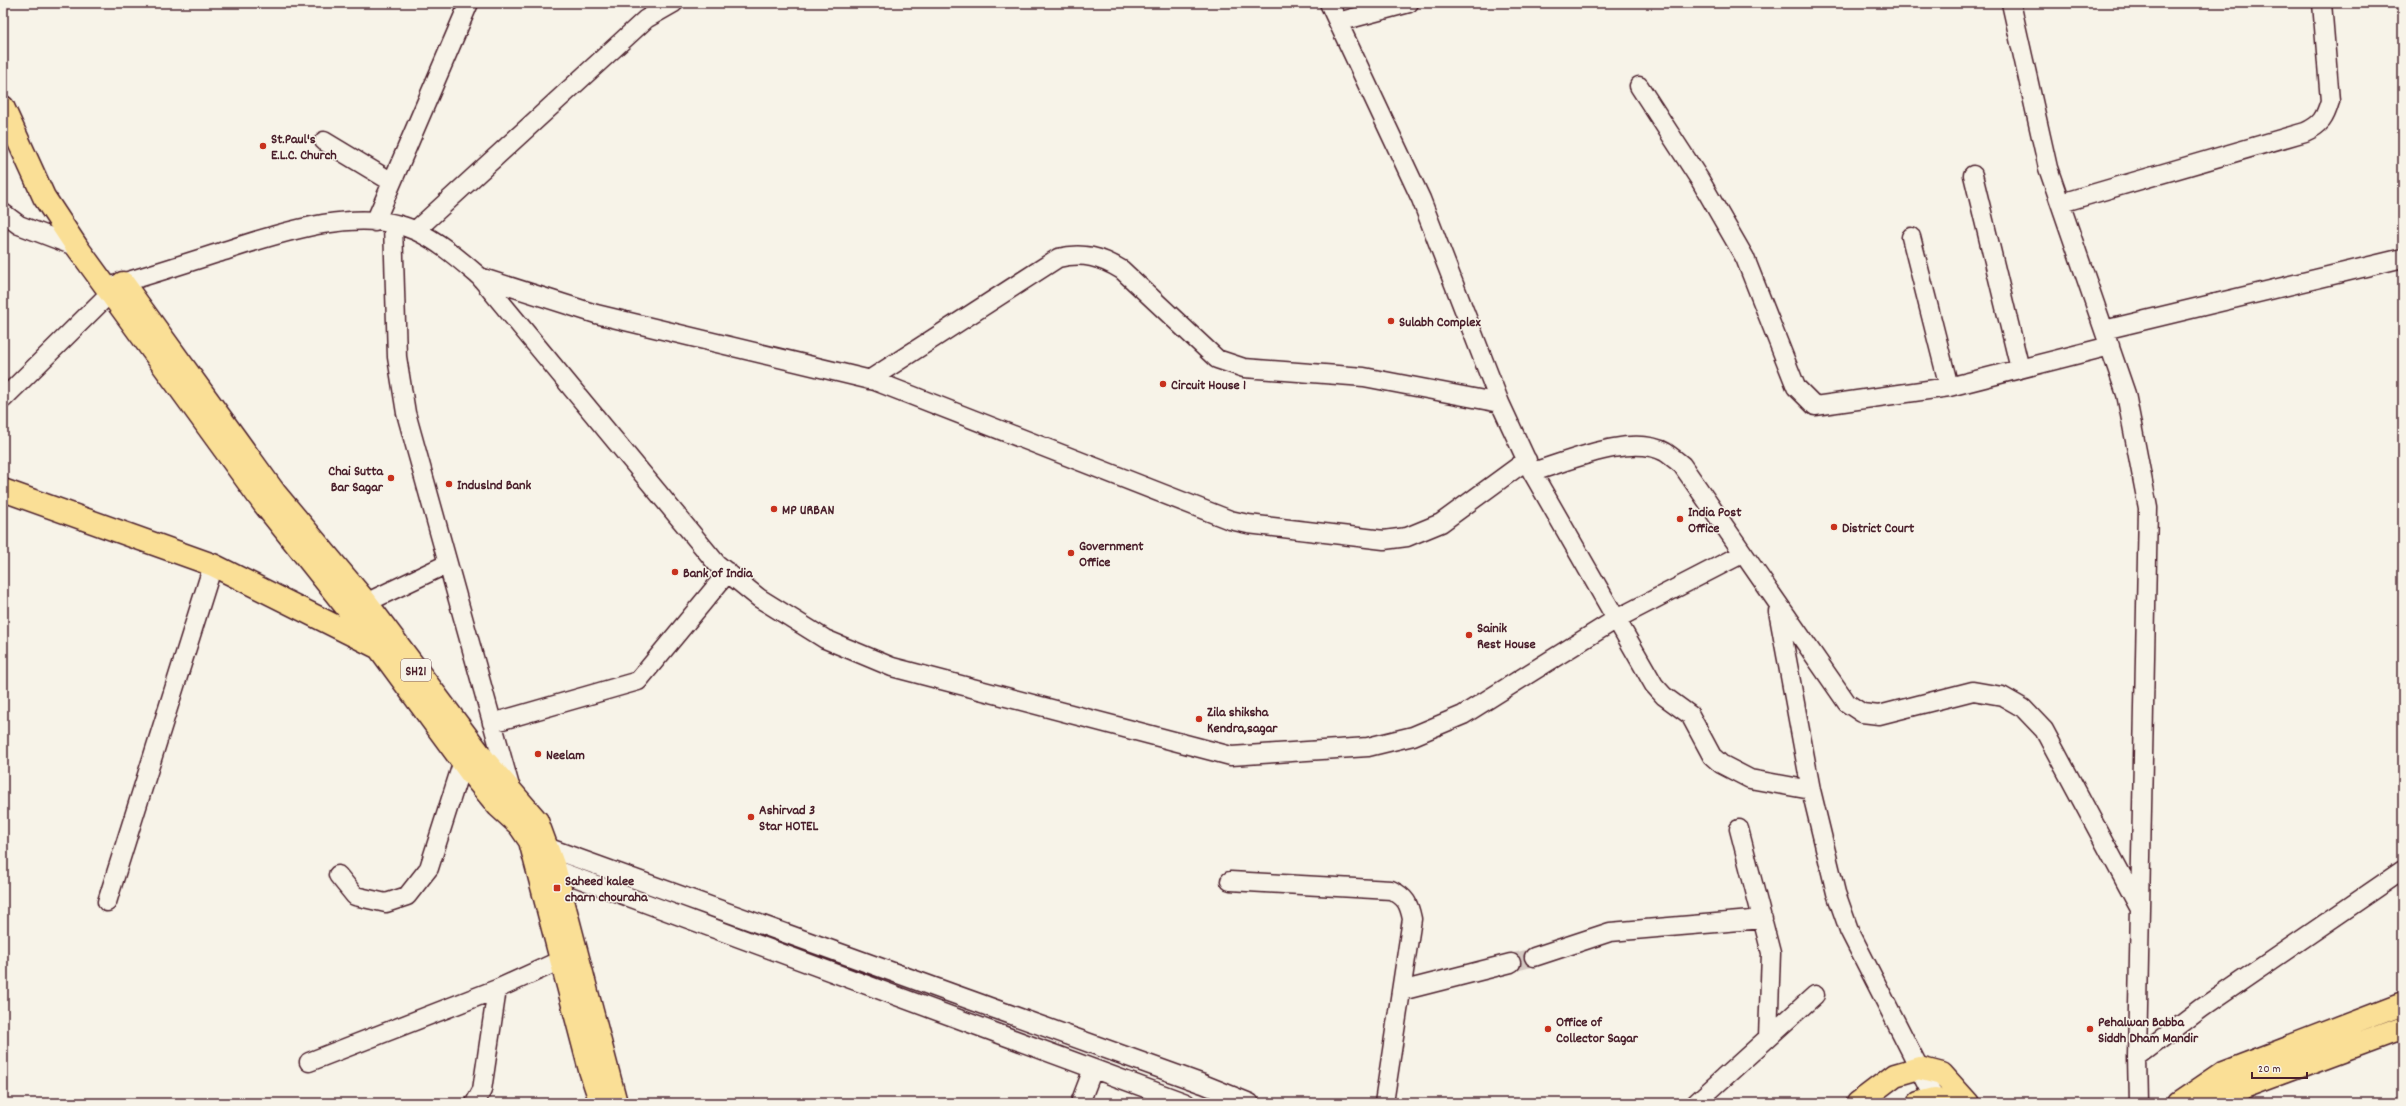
<svg xmlns="http://www.w3.org/2000/svg" width="2406" height="1106" viewBox="0 0 2406 1106" font-family="Dekko,sans-serif">
<style>
.lines{fill:none;stroke-linecap:round;stroke-linejoin:round}
.minor-tunnel{stroke:#d4c9c2;stroke-width:18;stroke-dasharray:18 9;stroke-linecap:butt}
.minor-casing{stroke:#4a1f2b;stroke-width:21}
.major-casing{stroke:#4a1f2b;stroke-width:25}
.minor{stroke:#f7f3e8;stroke-width:18}
.major{stroke:#fadf96;stroke-width:22}
.poi-dot{fill:#c8321e;stroke:#f7f3e8;stroke-width:1.5}
.labels{text-anchor:middle;stroke-width:3;stroke-linejoin:round;paint-order:stroke}
.shield{fill:#f7f3e8;stroke:#7e5f64;stroke-width:1}
.shield-label{font-size:13px;font-weight:bold;fill:#4a1f2b}
.poi-label{font-size:14px;font-weight:bold;fill:#4a1f2b;stroke:#f7f3e8;text-anchor:start}
</style>
<rect width="100%" height="100%" fill="#f7f3e8"/>
<filter id="ink" filterUnits="userSpaceOnUse"><feTurbulence type="fractalNoise" baseFrequency=".025" numOctaves="2"/><feDisplacementMap in="SourceGraphic" scale="8" xChannelSelector="R" yChannelSelector="G"/><feConvolveMatrix kernelMatrix="1 2 1 2 8 2 1 2 1" color-interpolation-filters="sRGB"/></filter>
<g filter="url(#ink)">
<g class="lines">
<path class="minor-tunnel" d="M1511,963L1534,957"/>
<defs>
<path id="minor" d="M1329,3L1421,199L1500,403L1532,472L1654,685L1664,696L1690,715L1712,756L1721,764L1750,779L1811,790
M2011,3L2048,168L2126,394L2148,508L2137,1057L2138,1103
M1338,22L1409,3
M1639,86L1700,180L1745,258L1796,387L1815,406L1949,387L2110,346
M324,141L392,182
M1973,175L2020,369
M2061,203L2305,132C2321,125 2325,118 2330,101L2322,3
M3,213L19,225L77,247
M375,222L469,3
M393,224L397,357L406,413L511,790
M415,231L646,19L674,3
M1911,237L1949,387
M480,277L596,314L875,381L1230,520L1248,524L1384,540L1407,537L1441,523L1527,460
M111,286C147,276 183,264 218,253C274,235 360,204 416,231C440,242 460,260 480,277L717,564L759,598L825,639L892,667L1231,756L1368,747L1413,736L1463,715L1618,618L1742,554
M2104,330L2403,258
M869,380L1058,258C1083,252 1101,257 1122,270L1217,359L1244,368L1364,377L1500,403
M3,399L110,293
M1532,472C1567,462 1631,433 1665,452C1671,456 1677,461 1682,465L1847,703L1862,713L1879,715L1973,691L2002,696L2023,708L2044,730L2140,909
M355,608L447,564
M1778,611L1811,790L1836,893L1849,930L1935,1099
M492,723L638,681L728,572
M1739,829L1771,953L1768,1037
M538,844L1203,1084L1250,1103
M545,866L1186,1103
M338,875L355,896L386,903L407,896L429,868L463,761
M1230,881L1391,890C1406,897 1409,904 1412,919L1384,1103
M107,902L213,565
M1534,957L1610,932L1763,919
M1401,991L1511,963
M2137,1057L2202,1008L2403,870
M309,1062L497,989L561,960
M475,1103L482,1090L497,989
M1080,1103L1093,1069
M1696,1103L1815,995"/>
<path id="major" d="M3,107L44,197L77,247L264,504L374,642
M123,283L275,493L366,602L486,762L537,821L555,870L616,1103
M3,490L213,565L379,648L470,772L498,806L519,825L530,841L590,1070L601,1103
M1858,1103L1895,1075L1919,1068L1942,1074L1968,1103
M1919,1103L1935,1099L1945,1103
M2179,1103L2223,1073L2403,1004
M2201,1103L2403,1028"/>
</defs>
<use href="#minor" class="minor-casing"/>
<use href="#major" class="major-casing"/>
<use href="#minor" class="minor"/>
<use href="#major" class="major"/>
</g>
</g>
<g class="poi-dot">
<circle cx="263" cy="146" r="4"/>
<circle cx="1391" cy="321" r="4"/>
<circle cx="1163" cy="384" r="4"/>
<circle cx="391" cy="478" r="4"/>
<circle cx="449" cy="484" r="4"/>
<circle cx="774" cy="509" r="4"/>
<circle cx="1680" cy="519" r="4"/>
<circle cx="1834" cy="527" r="4"/>
<circle cx="1071" cy="553" r="4"/>
<circle cx="675" cy="572" r="4"/>
<circle cx="1469" cy="635" r="4"/>
<circle cx="1199" cy="719" r="4"/>
<circle cx="538" cy="754" r="4"/>
<circle cx="751" cy="817" r="4"/>
<rect x="553" y="884" width="8" height="8" rx="2"/>
<circle cx="1548" cy="1029" r="4"/>
<circle cx="2090" cy="1029" r="4"/>
</g>
<g class="labels">
<rect class="shield" x="401" y="659" width="30" height="22" rx="3"/>
<g class="shield-label">
<text x="416" y="675">SH21</text>
</g>
<g class="poi-label">
<text x="271" y="143">St.Paul's<tspan x="271" dy="16">E.L.C. Church</tspan></text>
<text x="1399" y="326">Sulabh Complex</text>
<text x="1171" y="389">Circuit House 1</text>
<text x="383" y="475" text-anchor="end">Chai Sutta<tspan x="383" dy="16">Bar Sagar</tspan></text>
<text x="457" y="489">Induslnd Bank</text>
<text x="782" y="514">MP URBAN</text>
<text x="1688" y="516">India Post<tspan x="1688" dy="16">Office</tspan></text>
<text x="1842" y="532">District Court</text>
<text x="1079" y="550">Government<tspan x="1079" dy="16">Office</tspan></text>
<text x="683" y="577">Bank of India</text>
<text x="1477" y="632">Sainik<tspan x="1477" dy="16">Rest House</tspan></text>
<text x="1207" y="716">Zila shiksha<tspan x="1207" dy="16">Kendra,sagar</tspan></text>
<text x="546" y="759">Neelam</text>
<text x="759" y="814">Ashirvad 3<tspan x="759" dy="16">Star HOTEL</tspan></text>
<text x="565" y="885">Saheed kalee<tspan x="565" dy="16">charn chouraha</tspan></text>
<text x="1556" y="1026">Office of<tspan x="1556" dy="16">Collector Sagar</tspan></text>
<text x="2098" y="1026">Pehalwan Babba<tspan x="2098" dy="16">Siddh Dham Mandir</tspan></text>
</g>
</g>
<rect width="2406" height="1106" fill="none" stroke="#f7f3e8" stroke-width="16"/>
<rect x="8" y="8" width="2390" height="1090" fill="none" stroke="#4a1f2b" stroke-width="1.5" filter="url(#ink)"/>
<path d="M2252 1072v6h55v-6" fill="none" stroke="#4a1f2b" stroke-width="2"/>
<text x="2258" y="1072" font-size="12" fill="#4a1f2b" stroke="#f7f3e8" stroke-width="3" paint-order="stroke">20 m</text>
</svg>
